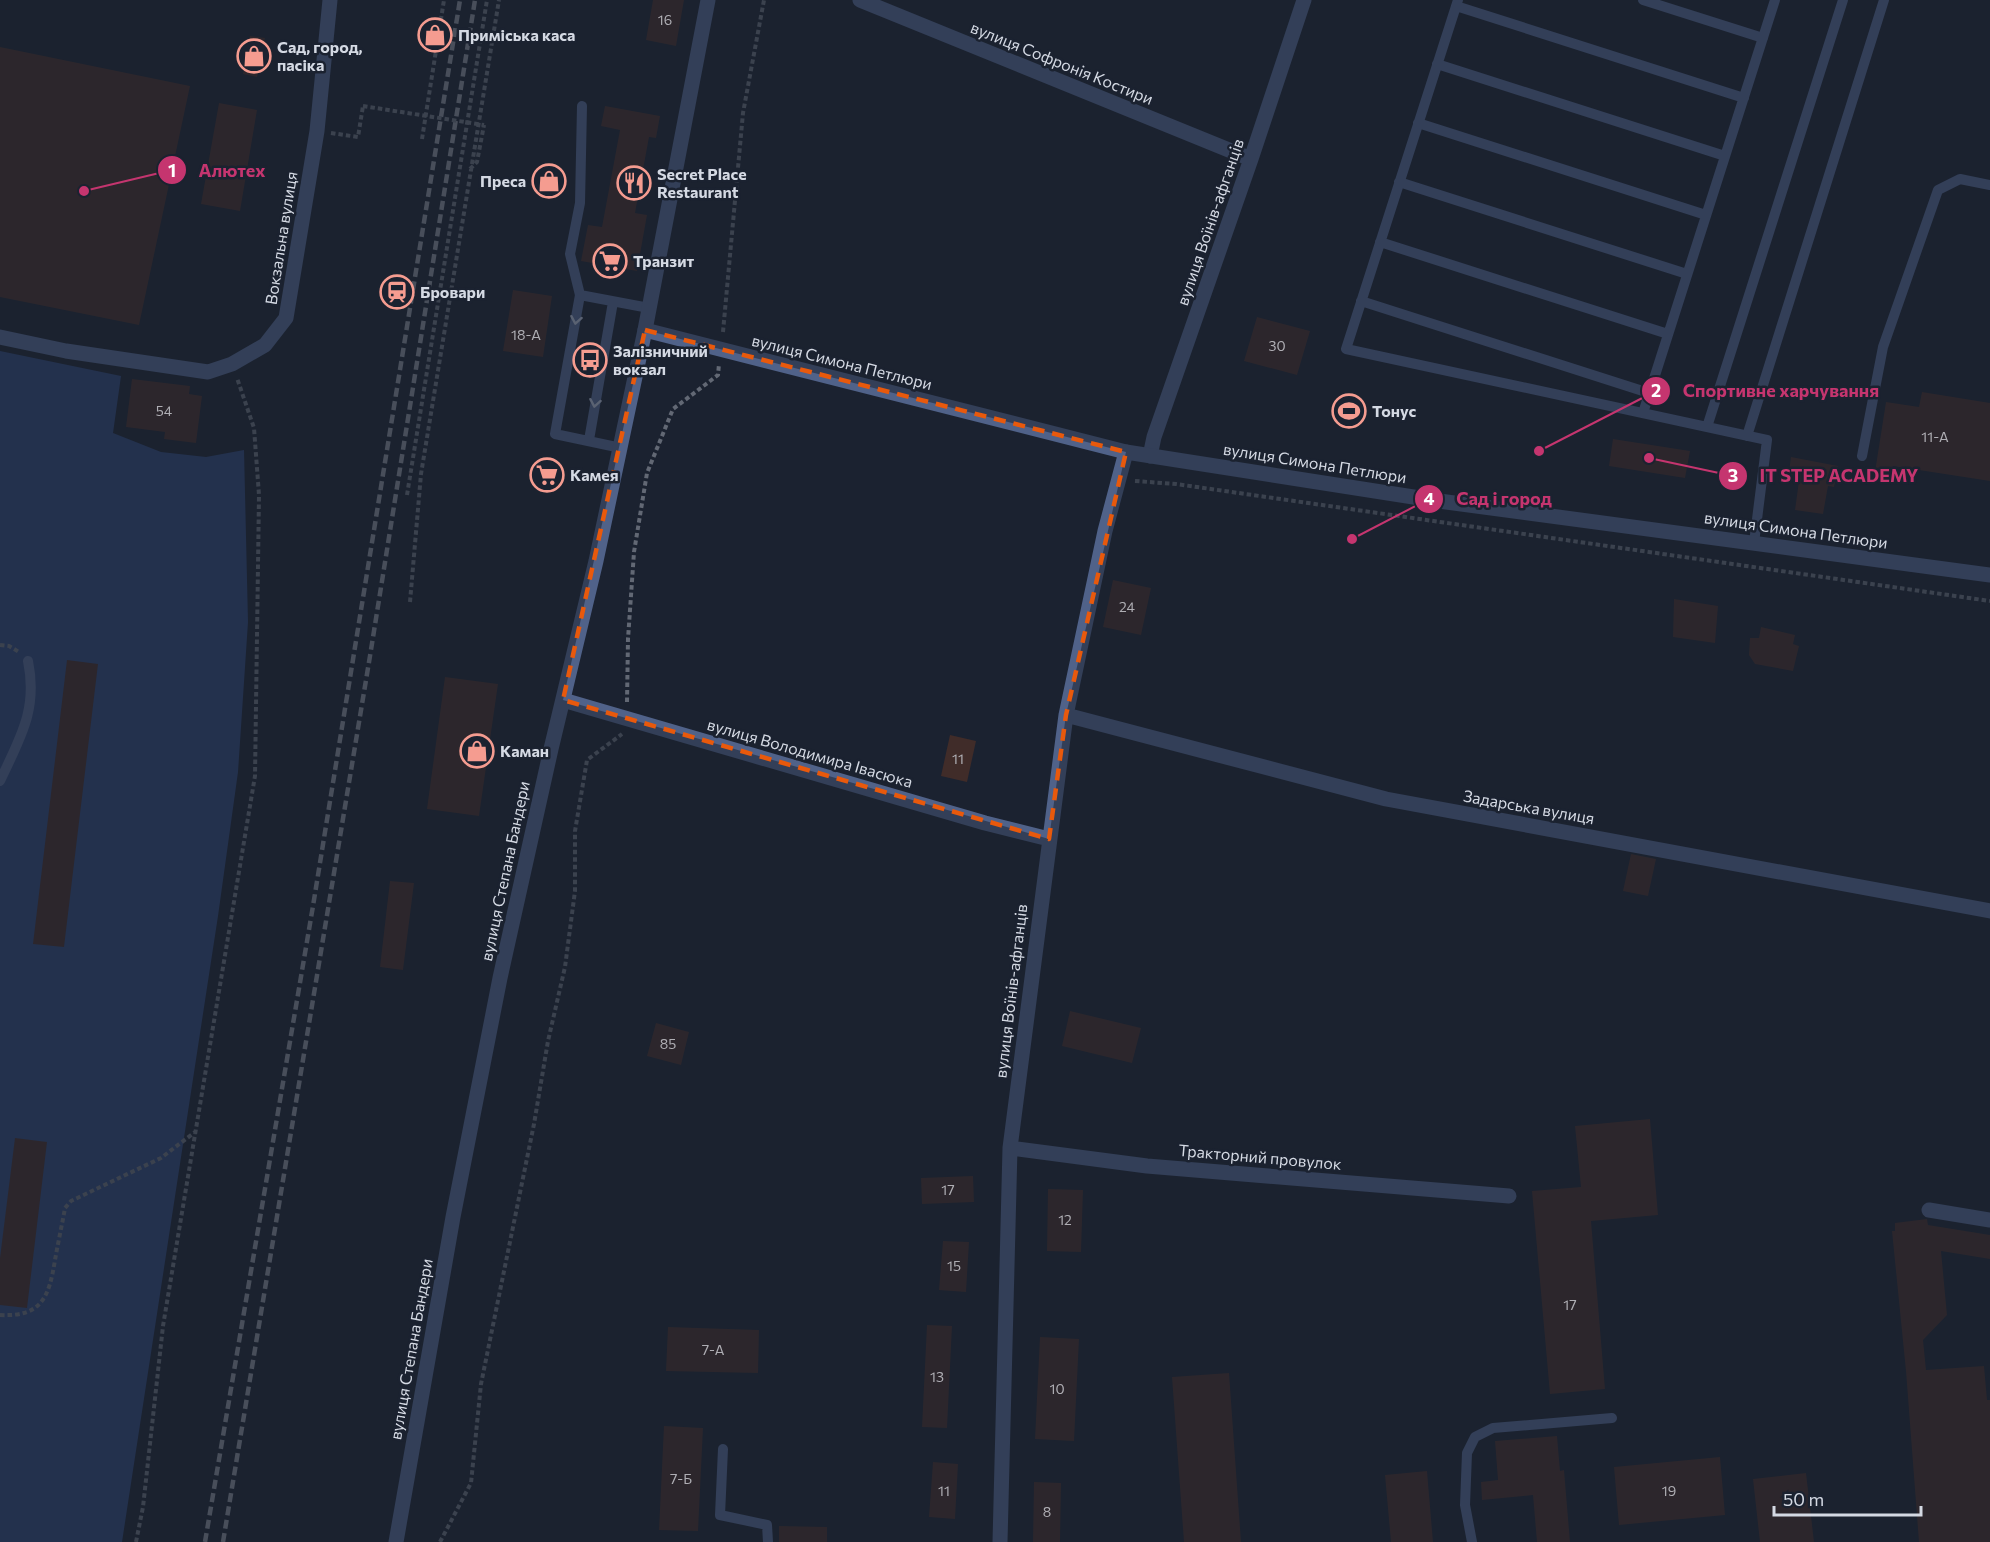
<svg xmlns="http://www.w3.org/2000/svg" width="1990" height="1542" viewBox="0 0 1990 1542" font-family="Commissioner,sans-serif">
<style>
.green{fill:#2d4372}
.building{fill:#402c29}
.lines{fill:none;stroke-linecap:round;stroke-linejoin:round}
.path{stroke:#626874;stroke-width:4;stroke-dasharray:4.5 3;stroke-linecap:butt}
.service{stroke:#506289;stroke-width:10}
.minor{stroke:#506289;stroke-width:15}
.tertiary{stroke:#506289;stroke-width:15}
.rail{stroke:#7e848f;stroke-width:4.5;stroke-dasharray:9 4.5;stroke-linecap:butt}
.path-bridge{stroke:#626874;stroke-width:4;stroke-dasharray:4.5 3;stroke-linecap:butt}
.oneway{stroke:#a6afc4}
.marked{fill:none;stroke:#e8590c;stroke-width:4.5;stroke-dasharray:12 8;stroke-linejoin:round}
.labels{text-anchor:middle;stroke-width:5;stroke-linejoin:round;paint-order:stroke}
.number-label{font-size:14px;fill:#afaeb4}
.poi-label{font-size:16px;font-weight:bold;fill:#d4d9e3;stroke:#1b2230;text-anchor:start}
.street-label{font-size:16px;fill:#d4d9e3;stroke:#1b2230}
.leader{fill:none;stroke:#c5356f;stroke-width:2}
.callout-dot{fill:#c5356f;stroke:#1b2230;stroke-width:2}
.mark-label{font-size:18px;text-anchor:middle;font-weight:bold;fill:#fff}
.callout-label{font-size:18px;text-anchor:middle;font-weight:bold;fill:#c5356f;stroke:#1b2230;stroke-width:5;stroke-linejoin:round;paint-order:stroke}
</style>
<rect width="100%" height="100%" fill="#1b2230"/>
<path class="green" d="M0,351L121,376L113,433L161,452L206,457L244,450L248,622L238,772L218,916L122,1542H0Z"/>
<path class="building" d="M653,0H684L676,46L646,40Z
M250,36L265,38L257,77L243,74Z
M0,47L190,86L139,325L0,297Z
M219,103L257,110L240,211L201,204Z
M605,106L660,116L656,138L649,137L635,213L647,215L637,271L581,261L588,225L602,227L620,130L601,126Z
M513,290L552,296L543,357L503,351Z
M1257,317L1310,331L1297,375L1244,361Z
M132,379L190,386L189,394L202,396L196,443L164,439L165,432L126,427Z
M1922,392L1990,403V481L1893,466V475L1875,472L1886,402L1919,407Z
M1613,439L1690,451L1685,478L1609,466Z
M1791,457L1838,466L1834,487L1828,486L1823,514L1795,510L1799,481L1788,479Z
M1113,580L1151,588L1141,635L1103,627Z
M1674,599L1718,606L1715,643L1673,637Z
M1761,627L1795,635L1793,644L1799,646L1793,671L1755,664L1749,655L1750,638H1759Z
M67,660L98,664L64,947L33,944Z
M445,677L498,684L479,816L427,809Z
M950,735L976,741L967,782L941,776Z
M1631,854L1656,859L1648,896L1623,891Z
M390,881L414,883L403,970L380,967Z
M1070,1011L1141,1028L1132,1063L1062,1046Z
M656,1023L689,1032L681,1065L647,1056Z
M1650,1119L1658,1215L1591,1221L1605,1389L1550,1394L1532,1191L1581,1187L1575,1126Z
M15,1138L47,1142L27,1308L0,1305V1258Z
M973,1176L974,1202L922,1204L921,1178Z
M1048,1189L1083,1190L1081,1252L1047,1251Z
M1927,1219L1928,1225L1990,1235V1259L1941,1251L1947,1315L1923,1340L1926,1370L1984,1366L1987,1400H1990V1542H1919L1906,1371L1892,1231H1895V1223Z
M943,1241L969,1242L966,1292L939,1290Z
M927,1325L952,1326L947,1428L922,1427Z
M668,1327L759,1330L758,1373L666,1371Z
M1040,1337L1079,1339L1074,1441L1035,1439Z
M1229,1373L1241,1542H1184L1172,1377Z
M664,1426L703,1428L698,1531L659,1530Z
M1557,1436L1560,1471L1564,1470L1570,1542H1537L1533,1495L1482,1500L1481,1482L1498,1480L1495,1441Z
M1720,1457L1725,1515L1619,1525L1614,1467Z
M933,1462L958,1464L955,1519L929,1517Z
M1427,1471L1433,1542H1391L1385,1475Z
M1806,1473L1814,1542H1760L1753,1479Z
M1034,1482L1061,1483L1060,1542H1033Z
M779,1526L827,1527V1542H779Z"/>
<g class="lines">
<path class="path" d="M331,133L358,137L363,106
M422,139L444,0
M470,169L477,162L484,125
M723,332L743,113L764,0
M1135,481L1176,484L1990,601
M407,495L487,0
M410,602L421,474L499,0
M0,645L9,646L19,652
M627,702L628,639L634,552L647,473L673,409L718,375L719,364
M0,1315C42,1317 49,1297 55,1260C58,1243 62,1225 65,1208L71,1201L161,1158L195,1132
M136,1542L143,1507L163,1326L255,776L259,495L254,428L237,378
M440,1542L471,1483L481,1384L534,1124L548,1041L565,967L575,891V831L587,760L622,734"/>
<path class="service" d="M1458,0L1346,349L1767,440L1754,543
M1643,0L1763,38
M1456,6L1744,98
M1437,64L1725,156
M1418,123L1706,215
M1399,182L1687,274
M1380,242L1668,334
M580,295L570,254L580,203L582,106
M1361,301L1649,393
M1643,413L1775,0
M1707,427L1843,0
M1747,436L1884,0
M589,440L613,302
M621,448L555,434L580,295L649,308
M1862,456L1883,347L1938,190L1960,179L1990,185
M0,781C20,738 38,710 28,661
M723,1449L720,1515L767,1525L768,1542
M1472,1542L1465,1505L1467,1453L1475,1437L1493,1428L1612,1418"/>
<path class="minor" d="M860,0L1251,159
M0,337L66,351L208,372L232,364L265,345L286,318L317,131L330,0
M1150,456L1154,437L1251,159L1304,0
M563,700L985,823L1049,839
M1066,715L1386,799L1990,911
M1010,1148L1147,1166L1509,1196
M1929,1210L1990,1220
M396,1542L453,1217L500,978L551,749L596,561L645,330
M1000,1542L1010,1148L1066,715L1105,531L1126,452"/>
<path class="tertiary" d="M708,0L645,330L1126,452L1439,501L1990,575"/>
<path class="rail" d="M205,1542L313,906L460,0
M223,1542L370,656L475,0"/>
<path class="path-bridge" d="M363,106L484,125"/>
</g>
<defs><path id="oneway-chevron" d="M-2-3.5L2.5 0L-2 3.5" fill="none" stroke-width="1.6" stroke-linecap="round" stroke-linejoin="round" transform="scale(1.5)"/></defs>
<g class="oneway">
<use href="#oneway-chevron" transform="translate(576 320) rotate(100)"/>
<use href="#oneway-chevron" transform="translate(595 403) rotate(100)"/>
</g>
<path d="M0 0H1990V1542H0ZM645,330L1126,452L1066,715L1049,839L563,700Z" fill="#1b2230" fill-opacity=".55" fill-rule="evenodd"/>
<path class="marked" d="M645,330L1126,452L1066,715L1049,839L563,700Z"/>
<defs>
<symbol id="shop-ring" viewBox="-11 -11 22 22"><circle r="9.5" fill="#1b2230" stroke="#f59c90" stroke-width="1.5"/><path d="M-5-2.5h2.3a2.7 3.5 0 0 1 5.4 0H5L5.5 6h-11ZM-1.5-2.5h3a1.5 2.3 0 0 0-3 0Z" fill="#f59c90"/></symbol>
<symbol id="restaurant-ring" viewBox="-11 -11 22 22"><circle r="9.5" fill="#1b2230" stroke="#f59c90" stroke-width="1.5"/><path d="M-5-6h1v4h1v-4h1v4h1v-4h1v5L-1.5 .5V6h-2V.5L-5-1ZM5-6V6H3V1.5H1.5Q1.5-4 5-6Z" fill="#f59c90"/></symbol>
<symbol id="supermarket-ring" viewBox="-11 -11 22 22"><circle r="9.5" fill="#1b2230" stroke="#f59c90" stroke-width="1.5"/><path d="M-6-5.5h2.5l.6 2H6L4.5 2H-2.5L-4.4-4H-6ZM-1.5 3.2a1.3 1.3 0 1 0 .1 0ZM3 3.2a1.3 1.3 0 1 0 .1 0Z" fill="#f59c90"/></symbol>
<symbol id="station-ring" viewBox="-11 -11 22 22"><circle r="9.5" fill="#1b2230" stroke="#f59c90" stroke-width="1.5"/><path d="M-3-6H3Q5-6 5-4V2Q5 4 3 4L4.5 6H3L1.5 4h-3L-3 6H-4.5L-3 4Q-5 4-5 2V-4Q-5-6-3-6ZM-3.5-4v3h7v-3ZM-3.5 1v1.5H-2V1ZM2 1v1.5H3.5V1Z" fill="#f59c90"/></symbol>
<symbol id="bus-ring" viewBox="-11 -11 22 22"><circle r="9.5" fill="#1b2230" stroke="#f59c90" stroke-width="1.5"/><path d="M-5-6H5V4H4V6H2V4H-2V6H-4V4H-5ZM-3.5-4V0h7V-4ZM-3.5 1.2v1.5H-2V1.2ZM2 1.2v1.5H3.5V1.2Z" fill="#f59c90"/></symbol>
<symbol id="stadium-ring" viewBox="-11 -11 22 22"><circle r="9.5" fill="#1b2230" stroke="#f59c90" stroke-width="1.5"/><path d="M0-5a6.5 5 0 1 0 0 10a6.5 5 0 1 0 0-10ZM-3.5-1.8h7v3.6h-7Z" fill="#f59c90"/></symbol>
</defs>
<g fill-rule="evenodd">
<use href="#shop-ring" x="416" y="16" width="38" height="38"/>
<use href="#shop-ring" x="235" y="37" width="38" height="38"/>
<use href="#shop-ring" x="530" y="162" width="38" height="38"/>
<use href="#restaurant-ring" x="615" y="164" width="38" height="38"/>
<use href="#supermarket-ring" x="591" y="242" width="38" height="38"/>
<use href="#station-ring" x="378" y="273" width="38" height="38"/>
<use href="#bus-ring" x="571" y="341" width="38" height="38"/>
<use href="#stadium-ring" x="1330" y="392" width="38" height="38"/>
<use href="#supermarket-ring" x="528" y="456" width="38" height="38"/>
<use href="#shop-ring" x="458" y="732" width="38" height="38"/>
</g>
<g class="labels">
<g class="number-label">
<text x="665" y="25">16</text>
<text x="526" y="340">18-А</text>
<text x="1277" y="351">30</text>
<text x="164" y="416">54</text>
<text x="1935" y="442">11-А</text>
<text x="1127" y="612">24</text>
<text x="958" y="764">11</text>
<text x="668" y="1049">85</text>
<text x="948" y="1195">17</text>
<text x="1065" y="1225">12</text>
<text x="954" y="1271">15</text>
<text x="1570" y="1310">17</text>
<text x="713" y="1355">7-А</text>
<text x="937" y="1382">13</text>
<text x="1057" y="1394">10</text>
<text x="681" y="1484">7-Б</text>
<text x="944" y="1496">11</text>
<text x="1669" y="1496">19</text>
<text x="1047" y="1517">8</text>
</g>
<g class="poi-label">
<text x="458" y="41">Приміська каса</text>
<text x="277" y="53">Сад, город,<tspan x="277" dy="18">пасіка</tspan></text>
<text x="657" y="180">Secret Place<tspan x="657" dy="18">Restaurant</tspan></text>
<text x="526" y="187" text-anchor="end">Преса</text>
<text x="633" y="267">Транзит</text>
<text x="420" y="298">Бровари</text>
<text x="613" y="357">Залізничний<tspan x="613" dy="18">вокзал</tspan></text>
<text x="1372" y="417">Тонус</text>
<text x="570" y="481">Камея</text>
<text x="500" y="757">Каман</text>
</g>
<g class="street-label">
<text transform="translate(1062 63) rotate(22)" y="6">вулиця Софронія Костири</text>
<text transform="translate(1210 222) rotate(-71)" y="6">вулиця Воїнів-афганців</text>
<text transform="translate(281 238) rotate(-81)" y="6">Вокзальна вулиця</text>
<text transform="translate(842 362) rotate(14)" y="6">вулиця Симона Петлюри</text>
<text transform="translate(1315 463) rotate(9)" y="6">вулиця Симона Петлюри</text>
<text transform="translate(1796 530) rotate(8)" y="6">вулиця Симона Петлюри</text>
<text transform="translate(810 753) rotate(16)" y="6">вулиця Володимира Івасюка</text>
<text transform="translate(1529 807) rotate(10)" y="6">Задарська вулиця</text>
<text transform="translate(505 871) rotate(-78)" y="6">вулиця Степана Бандери</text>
<text transform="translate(1011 991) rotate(-83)" y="6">вулиця Воїнів-афганців</text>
<text transform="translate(1260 1157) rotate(5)" y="6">Тракторний провулок</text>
<text transform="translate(411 1349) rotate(-80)" y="6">вулиця Степана Бандери</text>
</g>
</g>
<path class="leader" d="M84 191L172 170M1539 451L1656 391M1649 458L1733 476M1352 539L1429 499"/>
<g class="callout-dot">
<circle cx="84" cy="191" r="6"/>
<circle cx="1539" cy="451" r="6"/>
<circle cx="1649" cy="458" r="6"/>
<circle cx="1352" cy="539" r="6"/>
<circle cx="172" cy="170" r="15"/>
<circle cx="1656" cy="391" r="15"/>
<circle cx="1733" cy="476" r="15"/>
<circle cx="1429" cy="499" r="15"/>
</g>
<g class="mark-label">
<text x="172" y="177">1</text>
<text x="1656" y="397">2</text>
<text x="1733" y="482">3</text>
<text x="1429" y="505">4</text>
</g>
<g class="callout-label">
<text x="232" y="177">Алютех</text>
<text x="1781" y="397">Спортивне харчування</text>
<text x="1839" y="482">IT STEP ACADEMY</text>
<text x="1504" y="505">Сад і город</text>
</g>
<path d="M1774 1506v9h147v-9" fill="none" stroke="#d4d9e3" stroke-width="3"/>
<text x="1783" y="1506" font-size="18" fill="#d4d9e3" stroke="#1b2230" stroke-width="4.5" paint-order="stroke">50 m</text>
</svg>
